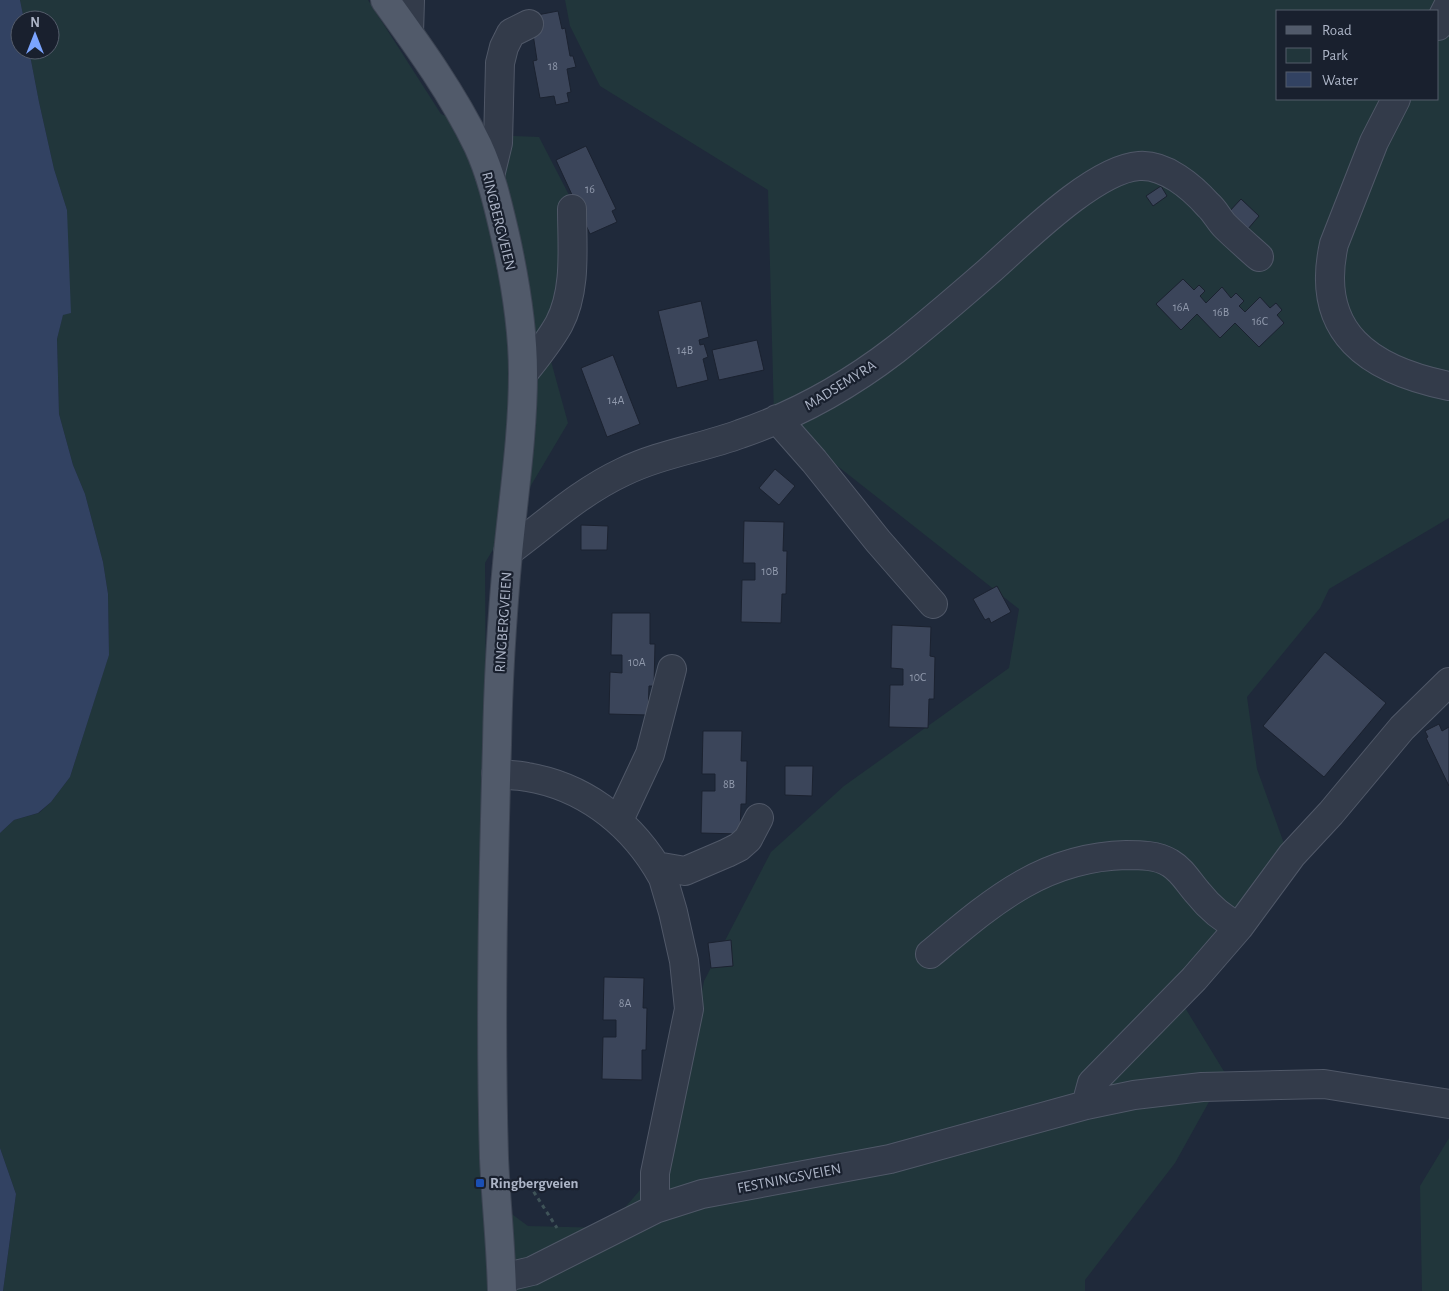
<svg xmlns="http://www.w3.org/2000/svg" width="1449" height="1291" viewBox="0 0 1449 1291" font-family="'Alegreya Sans',sans-serif">
<style>
.green{fill:#21363b;fill-rule:evenodd}
.water{fill:#324262}
.building{fill:#3b455a;stroke:#1b2230}
.lines{fill:none;stroke-linecap:round;stroke-linejoin:round}
.minor-casing{stroke:#505868;stroke-width:30}
.major-casing{stroke:#3c4453;stroke-width:30}
.path{stroke:#3f5358;stroke-width:3;stroke-dasharray:4 4;stroke-linecap:butt}
.minor{stroke:#333b4a;stroke-width:28}
.major{stroke:#515a6a;stroke-width:28}
.transit-dot{fill:#1a4fb4;stroke:#19202e;stroke-width:2}
.labels{text-anchor:middle;stroke-width:4.5;stroke-linejoin:round;paint-order:stroke}
.number-label{font-size:12px;fill:#9099ac}
.street-label{font-size:15px;fill:#adb5c7;stroke:#19202e}
.poi-label{font-size:15px;font-weight:bold;fill:#adb5c7;stroke:#19202e;text-anchor:start}
</style>
<rect width="100%" height="100%" fill="#1f293a"/>
<path class="green" d="M20,0H368L441,114L492,135L539,137L570,197L546,343L568,423L485,563L489,1197L528,1226L607,1228L668,1158L704,981L771,852L844,786L1009,668L1019,609L774,416L768,190L600,86L570,26L565,0H1449V518L1329,589L1320,608L1247,697L1257,769L1286,849L1197,954L1176,993L1225,1073L1175,1163L1085,1280V1291H3L16,1194L0,1148V833L14,820L39,813L51,802L70,777L109,654L108,594L103,562L85,494L73,465L59,414L57,339L63,314L67,210L54,169L39,102L29,50H50V20H24ZM1278,11H1438V99H1278Z
M1449,1138V1291H1422L1420,1186Z"/>
<path class="water" d="M0,0H20L24,20H20V50H29L39,102L54,169L67,210L71,313L63,315L57,339L59,414L73,465L85,494L103,562L108,594L109,655L70,777L51,802L38,813L14,820L0,833Z
M0,1148L16,1194L3,1291H0Z"/>
<path class="building" d="M558,11L562,29L565,28L570,56H573L576,67L567,69L571,92L567,93L569,102L556,105L554,96L540,98L533,61L537,60L533,34L532,16Z
M586,146L616,209L612,211L617,222L590,234L556,160Z
M1161,186L1167,196L1153,206L1146,196Z
M1241,199L1259,216L1247,230L1228,213Z
M1183,279L1194,290L1199,285L1205,291L1200,296L1206,303L1222,287L1231,298L1236,293L1244,301L1239,306L1245,312L1260,297L1270,308L1276,303L1282,310L1277,315L1284,323L1259,347L1235,323L1220,338L1197,314L1181,330L1156,304Z
M701,301L709,337L699,340L700,345L704,344L708,357L703,359L708,380L677,388L658,311Z
M757,340L764,370L719,380L712,350Z
M613,355L640,424L607,437L581,368Z
M775,469L795,486L779,505L759,488Z
M744,521L784,522L783,551H787L786,594H782L781,623L741,622L742,580H755V563H743Z
M581,525L608,526L607,550H581Z
M997,586L1011,612L991,623L989,618L985,620L973,599Z
M612,613H650V644H655L654,686H649L648,715L609,714L610,672L622,673V655H611Z
M892,625L931,627L930,656L935,657L934,699H929L928,728L889,727L890,685H903V669L891,668Z
M1325,652L1386,703L1324,777L1263,726Z
M1439,724L1442,731L1449,727V786L1426,738L1428,737L1425,731Z
M703,731H742L741,761H747L746,804H741L740,834L701,833L702,791H715V774H702Z
M785,766H813L812,796L785,795Z
M731,940L733,966L711,968L708,943Z
M604,977L644,978L643,1008H647L646,1050H642V1080L602,1079L603,1037H616V1020H603Z"/>
<g class="lines">
<defs>
<path id="minor" d="M1438,26L1449,4
M409,33L410,0
M1396,99L1374,142L1334,244C1314,333 1370,370 1449,386
M490,176L498,143L500,63L504,47L511,33L529,24
M523,374C536,358 549,342 559,324C577,290 572,246 572,209
M777,419L814,461L878,541L933,604
M508,552C546,524 580,492 623,472C660,454 702,448 740,434C796,415 848,386 895,350C927,325 958,298 989,271C1023,241 1094,169 1139,166C1165,164 1192,187 1208,205C1215,211 1219,220 1225,226C1236,237 1248,247 1259,257
M496,774C506,775 517,775 527,777C582,786 627,820 656,866L685,871L727,853L739,847L748,839L759,818
M619,820L650,754L672,669
M930,954C991,903 1042,857 1126,855C1140,855 1157,855 1170,863C1182,870 1189,883 1198,893C1209,907 1223,919 1239,927
M1086,1105L1092,1083L1194,979L1239,927L1292,855L1331,813L1402,728L1449,682
M655,1209V1173L689,1009L684,961L673,912L663,878L656,866
M502,1278L532,1271L655,1209L702,1194L890,1159L1086,1105L1134,1095L1202,1087L1324,1084L1449,1104"/>
<path id="major" d="M385,0C419,47 453,94 478,146C491,174 498,205 505,235C515,280 523,327 523,373C523,433 514,493 508,553C502,617 498,681 497,745C493,883 490,1021 494,1158C496,1202 501,1247 502,1291"/>
</defs>
<use href="#minor" class="minor-casing"/>
<use href="#major" class="major-casing"/>
<path class="path" d="M523,1180L530,1186L557,1228"/>
<use href="#minor" class="minor"/>
<use href="#major" class="major"/>
</g>
<rect class="transit-dot" x="475" y="1178" width="10" height="10" rx="2.5"/>
<g class="labels">
<g class="number-label">
<text x="553" y="70">18</text>
<text x="590" y="193">16</text>
<text x="1181" y="311">16A</text>
<text x="1221" y="316">16B</text>
<text x="1260" y="325">16C</text>
<text x="685" y="354">14B</text>
<text x="616" y="404">14A</text>
<text x="770" y="575">10B</text>
<text x="637" y="666">10A</text>
<text x="918" y="681">10C</text>
<text x="729" y="788">8B</text>
<text x="625" y="1007">8A</text>
</g>
<g class="street-label">
<text transform="translate(499 221) rotate(76)" y="5">RINGBERGVEIEN</text>
<text transform="translate(840 385) rotate(-32)" y="5">MADSEMYRA</text>
<text transform="translate(503 622) rotate(-86)" y="5">RINGBERGVEIEN</text>
<text transform="translate(789 1178) rotate(-11)" y="5">FESTNINGSVEIEN</text>
</g>
<g class="poi-label">
<text x="490" y="1188">Ringbergveien</text>
</g>
</g>
<rect x="1276" y="10" width="162" height="90" fill="#19202e" stroke="#545c6b"/>
<rect x="1286" y="26" width="25" height="8" fill="#515a6a" stroke="#545c6b"/>
<text x="1322" y="35" font-size="15" fill="#adb5c7">Road</text>
<rect x="1286" y="48" width="25" height="15" fill="#21363b" stroke="#545c6b"/>
<text x="1322" y="60" font-size="15" fill="#adb5c7">Park</text>
<rect x="1286" y="72" width="25" height="15" fill="#324262" stroke="#545c6b"/>
<text x="1322" y="85" font-size="15" fill="#adb5c7">Water</text>
<g transform="translate(35 35)"><circle r="24" fill="#19202e" stroke="#545c6b"/>
<path d="M0-4L9 19L0 12L-9 19Z" fill="#7ba4fe"/>
<text y="-8" font-size="14" font-weight="bold" text-anchor="middle" fill="#adb5c7">N</text>
</g>
</svg>
